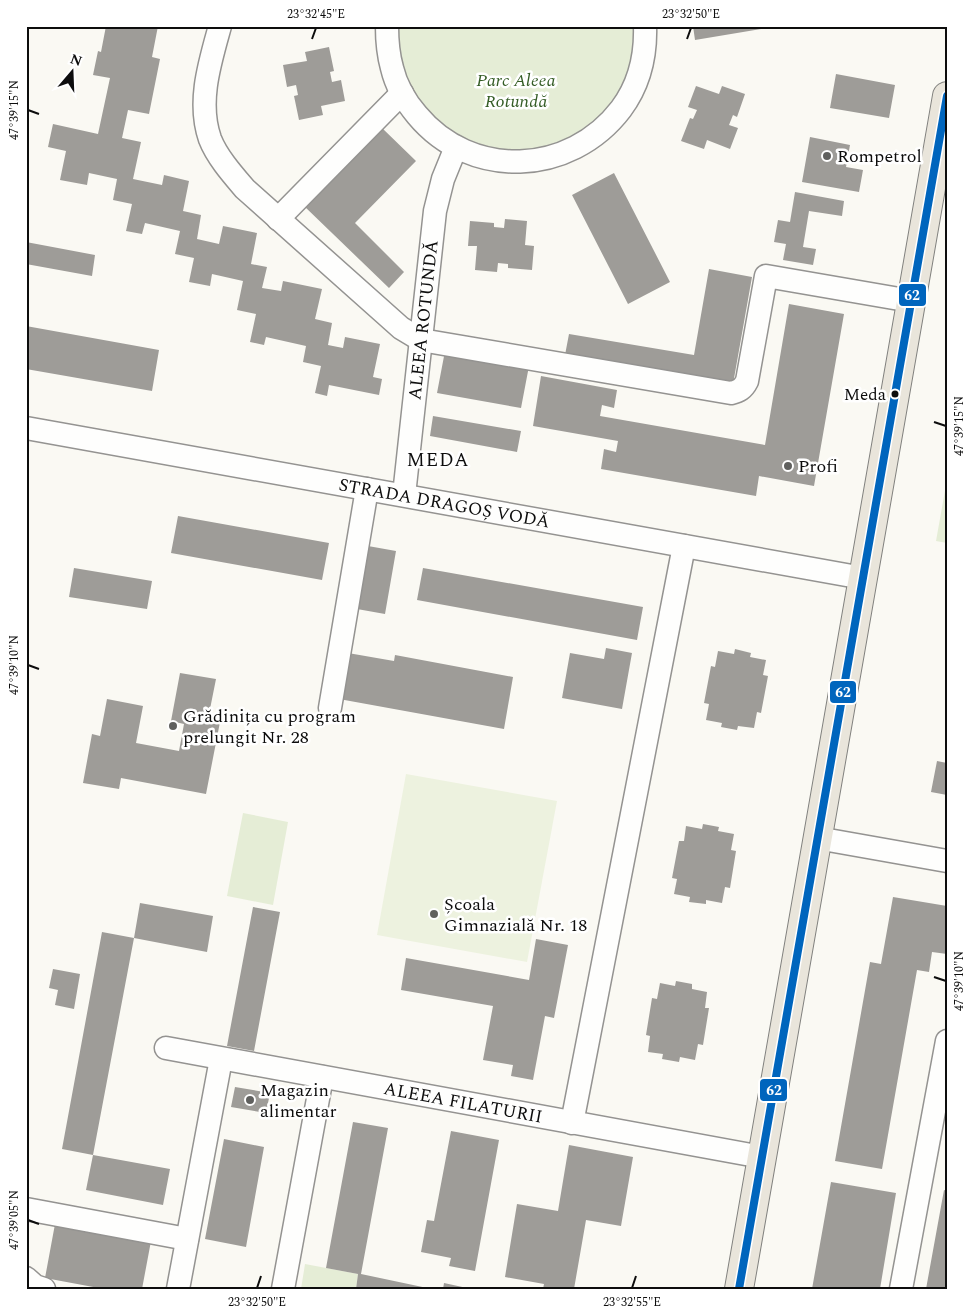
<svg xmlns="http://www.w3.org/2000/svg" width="973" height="1315" viewBox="0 0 973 1315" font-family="Spectral,serif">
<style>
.green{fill:#e5edd6}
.pitch{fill:#edf2df}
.building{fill:#9e9c98}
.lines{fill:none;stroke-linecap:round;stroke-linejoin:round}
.minor-casing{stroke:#949391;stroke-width:25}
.major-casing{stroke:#81817e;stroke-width:30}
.minor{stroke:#fefefd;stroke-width:22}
.major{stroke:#e9e5db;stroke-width:28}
.bus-1-casing{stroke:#fff;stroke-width:11}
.bus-1{stroke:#0065bd;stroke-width:8}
.ticks{fill:none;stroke:#0d0d0d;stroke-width:2}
.poi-dot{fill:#60605e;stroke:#fff;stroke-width:2}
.bus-dot{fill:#0d0d0d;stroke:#fff;stroke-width:2}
.labels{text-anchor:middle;stroke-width:5;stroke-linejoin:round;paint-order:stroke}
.bus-label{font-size:17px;fill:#0d0d0d;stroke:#fff;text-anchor:end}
.park-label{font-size:18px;font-style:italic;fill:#355d26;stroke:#fff}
.poi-label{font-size:18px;fill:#0d0d0d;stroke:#fff;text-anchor:start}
.street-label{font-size:18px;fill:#0d0d0d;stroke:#fff}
.neighbourhood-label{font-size:19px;letter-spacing:1px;fill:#0d0d0d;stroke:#fff}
.line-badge{stroke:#fff;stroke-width:2}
.badge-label{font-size:14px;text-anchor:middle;font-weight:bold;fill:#fff}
.neatline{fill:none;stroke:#0d0d0d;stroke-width:2}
.ticks-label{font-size:12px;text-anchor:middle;fill:#0d0d0d}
</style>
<rect width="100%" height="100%" fill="#faf9f3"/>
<path class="green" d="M394,26H638L636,60L609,114L559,148L500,154L444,132L406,85Z
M946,485H947V543L936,541Z
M243,813L288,822L273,905L227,896Z
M305,1264L358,1274L356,1289H301Z"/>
<path class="pitch" d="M406,774L557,801L527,962L377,935Z"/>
<path class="building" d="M106,26H122L131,28V26H158L152,57L160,59L149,114L128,110L122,138L141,142L133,179L162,185L164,175L189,181L183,211L201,215L197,239L219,244L223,226L257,233L251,264L267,267L262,288L281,291L283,281L322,289L315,319L332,323L328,345L343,348L345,337L380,344L373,377L382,379L379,395L329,385L327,396L315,393L321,366L303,362L306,346L266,337L264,345L250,342L256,314L237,310L243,281L212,274L210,286L189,282L194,258L175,254L180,231L145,223L142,234L126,231L132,204L113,200L117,179L89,173L87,185L60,180L66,151L48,147L53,124L98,134L110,78L93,75L98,51L101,52Z
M693,26H773V27L695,40Z
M329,47L334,71L330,72L332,82L341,80L345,101L321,106L323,115L299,120L294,96L298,95L296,85L287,87L283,65L307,61L305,52Z
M836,74L895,85L889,118L830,108Z
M696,86L719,94L722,86L745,94L737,117L733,115L729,125L738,128L730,149L707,140L704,149L681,141L690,118L693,119L697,110L688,107Z
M381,127L416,161L355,223L404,272L389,288L304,206Z
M810,137L850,145L846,167L863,170L859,192L802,182Z
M614,173L670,282L628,304L572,195Z
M795,192L844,201L842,216L809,211L803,247L816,249L813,265L783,260L786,244L774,242L778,220L790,222Z
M505,219L527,221L525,245L534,246L532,270L508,268V264L498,263L497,272L475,270L477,246H468L470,221L494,223V227L504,228Z
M26,242L95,255L92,276L26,264Z
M709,269L752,277L733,384L565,355L569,334L694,355Z
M789,304L844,314L814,486L759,476L756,496L601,469L604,449L616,452L618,441L533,426L541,376L617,390L614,408L602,405L600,416L765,445Z
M26,326L159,350L152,391L26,369Z
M445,351L529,366L521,408L437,393Z
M433,416L521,431L517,452L430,436Z
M178,516L329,543L322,580L171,553Z
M368,546L396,551L385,614L357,609Z
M74,568L152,581L147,609L69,597Z
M423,568L643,607L637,640L417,600Z
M606,648L632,653L622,709L562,698L570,653L604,659Z
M735,649L751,653L750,657L766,660L763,675L768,676L761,713L757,712L754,728L738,726L737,730L721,727L722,723L706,720L709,704L704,703L711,666L715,667L718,651L734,654Z
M348,653L394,661L395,655L513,677L504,729L339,699Z
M180,673L216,679L208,719L220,722L206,794L121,778L119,789L83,783L92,734L100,736L107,699L143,706L136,743L179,751L184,724L171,721Z
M937,761L947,763V795L931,792Z
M703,824L719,827L718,831L734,834L731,850L736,851L730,888L725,887L722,903L706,900V904L689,902L690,897L674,894L677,879L672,878L679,841H684L686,826L702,829Z
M893,897L947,906V954L932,952L929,972L917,970L882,1169L835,1161L870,962L881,964Z
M140,903L213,916L207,952L134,938L93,1155L62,1149L102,932L134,938Z
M253,907L280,912L254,1051L227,1046Z
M536,939L568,945L554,1018L545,1016L533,1080L511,1076L513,1065L483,1060L493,1006L401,990L406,958L529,980Z
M53,969L80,974L74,1009L55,1005L58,990L49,988Z
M676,981L692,984V989L707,992L705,1008H709L703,1045L698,1044L695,1060L680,1057L679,1062L662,1059L663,1054L648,1052L650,1036L646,1035L652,998L657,999L660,983L675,986Z
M235,1087L270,1093L266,1113L231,1107Z
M353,1122L388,1128L361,1274L432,1289H356L358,1274L326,1268Z
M451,1131L499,1140L475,1271L449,1266L451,1258L421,1252L427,1220L434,1221Z
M224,1139L264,1147L246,1247L205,1239Z
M569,1145L633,1157L621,1226L586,1220L574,1289H543L544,1284L505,1277L517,1204L558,1211Z
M93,1155L170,1169L163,1205L86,1190Z
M831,1182L896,1193L880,1289H812Z
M944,1190L947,1191V1289H926Z
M55,1224L151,1241L142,1289H104L45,1278Z
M444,1283L467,1288V1289H443Z"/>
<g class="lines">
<defs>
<g id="minor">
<path d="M220,26C210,62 197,102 210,139C217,157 233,175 245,189L401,328L421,340L731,393C739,391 743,389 747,381L766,276L911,301"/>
<path d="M387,26C387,40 388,54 392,68C396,85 405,101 417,115C471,180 570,176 621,109C639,85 646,56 645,26"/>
<path d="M278,219L402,93"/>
<path id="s1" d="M26,428L863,578"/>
<path id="s2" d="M404,495L435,211L443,179L456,147"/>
<path d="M330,708L367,489"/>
<path d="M817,838L947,861"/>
<path id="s3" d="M166,1048L762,1157"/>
<path d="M572,1123L684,546"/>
<path d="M26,1209L187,1239"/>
<path d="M26,1278L35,1286L44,1289"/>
<path d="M178,1289L221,1059"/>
<path d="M283,1289L322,1077"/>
<path d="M901,1289L947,1041"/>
</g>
<path id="major" d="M739,1289L947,96"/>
</defs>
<use href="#minor" class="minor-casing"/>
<use href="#major" class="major-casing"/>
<use href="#minor" class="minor"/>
<use href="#major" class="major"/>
<defs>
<path id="bus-1" d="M739,1289L947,96"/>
</defs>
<use href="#bus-1" class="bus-1-casing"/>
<use href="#bus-1" class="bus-1"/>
</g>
<path class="ticks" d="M312,39L316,28M687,39L691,28M28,110L39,114M934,422L946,426M28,665L39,669M934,977L946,981M28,1220L39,1224M257,1288L261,1276M632,1288L636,1276"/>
<g class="poi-dot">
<circle cx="827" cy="156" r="5"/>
<circle cx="788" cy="466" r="5"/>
<circle cx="173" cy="726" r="5"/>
<circle cx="434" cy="914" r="5"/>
<circle cx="250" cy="1100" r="5"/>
</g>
<circle class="bus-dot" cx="895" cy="394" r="4.5"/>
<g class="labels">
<g class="bus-label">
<text x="886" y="400">Meda</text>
</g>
<g class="park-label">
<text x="516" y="86">Parc Aleea<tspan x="516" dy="21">Rotundă</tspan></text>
</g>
<g class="poi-label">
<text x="837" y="162">Rompetrol</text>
<text x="798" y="472">Profi</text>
<text x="183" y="722">Grădinița cu program<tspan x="183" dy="21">prelungit Nr. 28</tspan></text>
<text x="444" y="910">Școala<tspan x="444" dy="21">Gimnazială Nr. 18</tspan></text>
<text x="260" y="1096">Magazin<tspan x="260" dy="21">alimentar</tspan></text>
</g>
<g class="street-label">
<text dy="6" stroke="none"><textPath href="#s2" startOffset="176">ALEEA ROTUNDĂ</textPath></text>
<text dy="6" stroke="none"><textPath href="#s1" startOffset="425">STRADA DRAGOȘ VODĂ</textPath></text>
<text dy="6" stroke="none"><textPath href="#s3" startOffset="302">ALEEA FILATURII</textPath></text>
</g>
<g class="neighbourhood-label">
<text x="438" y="466">MEDA</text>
</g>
</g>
<g class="line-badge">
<rect x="898" y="283" width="29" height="24" rx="5" fill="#0065bd"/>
<rect x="829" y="680" width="28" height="24" rx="5" fill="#0065bd"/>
<rect x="759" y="1078" width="29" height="24" rx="5" fill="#0065bd"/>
</g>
<g class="badge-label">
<text x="912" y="300">62</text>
<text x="843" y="697">62</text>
<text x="774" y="1095">62</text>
</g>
<rect width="973" height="1315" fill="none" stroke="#ffffff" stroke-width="55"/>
<g transform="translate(72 72) rotate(19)" stroke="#ffffff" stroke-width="4" paint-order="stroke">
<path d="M0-4L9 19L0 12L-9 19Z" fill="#0d0d0d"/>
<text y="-8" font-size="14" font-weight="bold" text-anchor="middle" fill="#0d0d0d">N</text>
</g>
<rect x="28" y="28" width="918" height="1260" class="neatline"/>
<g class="ticks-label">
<text x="316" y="18">23°32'45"E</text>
<text x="691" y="18">23°32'50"E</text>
<text transform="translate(14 110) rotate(-90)" y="4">47°39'15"N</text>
<text transform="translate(959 426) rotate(-90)" y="4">47°39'15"N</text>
<text transform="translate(14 665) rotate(-90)" y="4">47°39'10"N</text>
<text transform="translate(959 981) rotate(-90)" y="4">47°39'10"N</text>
<text transform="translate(14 1220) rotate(-90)" y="4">47°39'05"N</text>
<text x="257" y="1306">23°32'50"E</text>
<text x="632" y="1306">23°32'55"E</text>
</g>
</svg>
